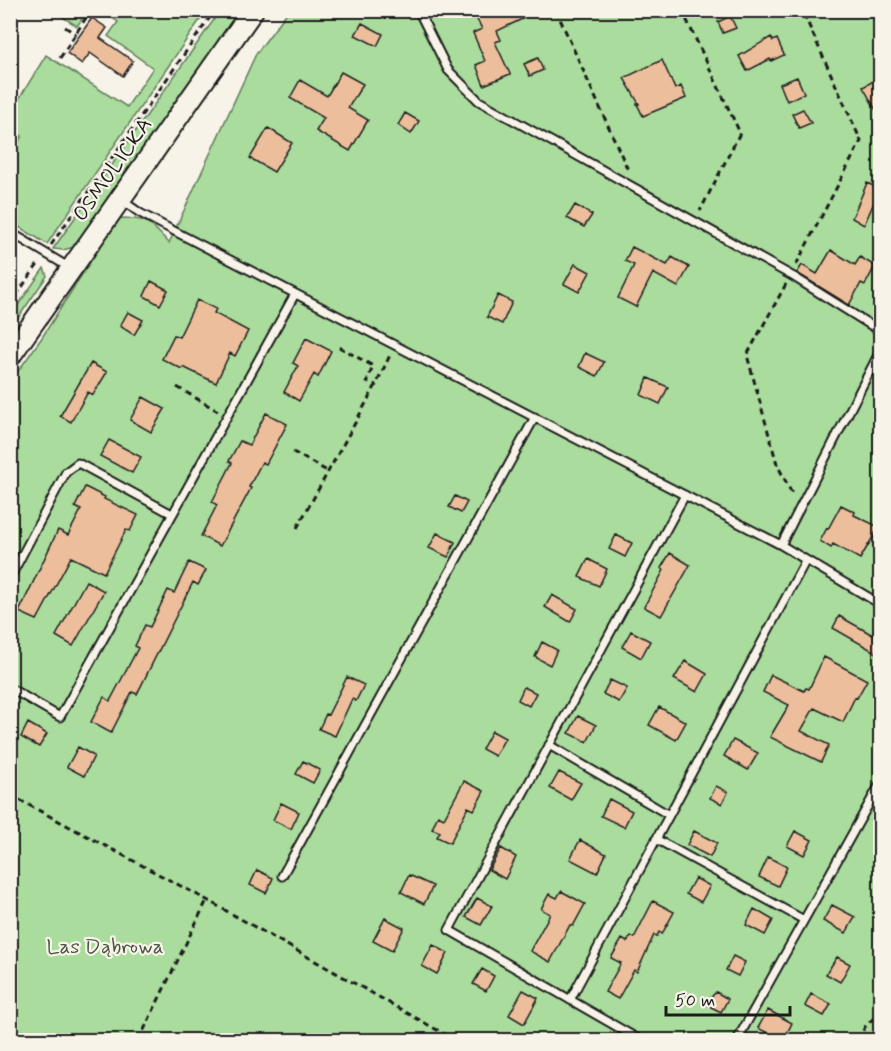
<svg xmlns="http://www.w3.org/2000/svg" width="891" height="1051" viewBox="0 0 891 1051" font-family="Mynerve,sans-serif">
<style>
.green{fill:#a9dc9d;stroke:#627c5c;stroke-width:1.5}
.building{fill:#ecbe9c;stroke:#1c1c1c;stroke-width:1.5}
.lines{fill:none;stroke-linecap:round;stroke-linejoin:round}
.lane-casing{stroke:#1c1c1c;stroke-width:11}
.secondary-casing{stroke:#1c1c1c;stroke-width:24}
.path{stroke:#1c1c1c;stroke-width:3;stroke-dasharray:6 4.5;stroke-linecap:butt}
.lane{stroke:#f7f3e8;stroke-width:7}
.secondary{stroke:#f7f3e8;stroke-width:20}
.labels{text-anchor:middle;stroke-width:4.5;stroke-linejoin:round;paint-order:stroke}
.street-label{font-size:21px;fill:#1c1c1c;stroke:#f7f3e8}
.park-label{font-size:21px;fill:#465643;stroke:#f7f3e8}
</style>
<rect width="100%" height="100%" fill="#f7f3e8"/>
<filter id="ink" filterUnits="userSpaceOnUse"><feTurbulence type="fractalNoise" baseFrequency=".0167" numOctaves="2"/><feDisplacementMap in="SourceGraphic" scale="12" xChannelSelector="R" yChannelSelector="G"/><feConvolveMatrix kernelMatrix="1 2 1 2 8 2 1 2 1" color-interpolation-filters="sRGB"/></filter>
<g filter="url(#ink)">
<path class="green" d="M53,11H88L77,26Z
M102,11H206L47,244L11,222V155L22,136L15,131L11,137V112L46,55L127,107L153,68L108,36L118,22Z
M220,11H243L74,247L63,250L53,249Z
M288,11H880V1024L866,1040H11V381L41,339L118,218C148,218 149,222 169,243L256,54Z
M44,268L47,276L11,328V315Z"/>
<path class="building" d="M472,10H541L497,31L501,40L495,42L510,74L484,85L476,65L485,61L473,33L482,29Z
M730,16L736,28L723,33L718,22Z
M92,18L107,28L100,38L133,61L123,76L90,53L82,64L67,53Z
M362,23L383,34L377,46L355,35Z
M771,37L773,41L777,39L784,55L771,61L770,59L747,71L739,56Z
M538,58L543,70L530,76L524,64Z
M662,60L675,89L681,86L686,98L643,116L637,104H639L624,78Z
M341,72L363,84L348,108L368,120L350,151L316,131L324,118L290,98L300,80L327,96Z
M797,77L804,93L787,101L780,84Z
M880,77V117L863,87Z
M803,109L811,123L799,128L792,114Z
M405,113L419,121L411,134L398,125Z
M268,128L292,143L274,172L250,158Z
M867,183L880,189L864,225L852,218Z
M575,205L592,215L584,227L567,218Z
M632,247L667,265L672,257L689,267L678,287L653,273L636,307L618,298L634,265L625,261Z
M831,250L855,265L860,257L875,266L865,285L861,283L849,305L797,273L802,265L817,274Z
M575,264L590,272L579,292L564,284Z
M151,281L168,290L160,305L144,296Z
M498,295L512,302L502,324L487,317Z
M197,300L216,309L214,313L248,331L235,356L230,353L216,383L183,367L182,369L162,359L174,335L179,337Z
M128,312L143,320L134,335L120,326Z
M306,338L331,351L318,377L314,374L299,401L284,392L298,366L293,363Z
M585,353L604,362L597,376L579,367Z
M91,363L107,372L93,395L88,392L71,422L60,416Z
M648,378L668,387L660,404L641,395Z
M143,397L165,409L151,432L130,420Z
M266,413L287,424L266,464L262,462L249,487L251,488L220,546L201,536L217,505L212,502L232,463L229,461L240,441L249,445Z
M109,440L141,457L132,473L100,456Z
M85,487L105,497L104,499L138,515L130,531L126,530L104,573L71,557L37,620L19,612L58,530L68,535L81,510L75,507Z
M455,496L467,502L461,513L449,507Z
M841,505L855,512L854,515L879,527L860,559L833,544L831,548L820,541L827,528L828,529Z
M437,533L455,542L448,557L429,548Z
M616,535L632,543L625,557L609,549Z
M670,553L690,565L661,616L644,607L664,570L661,568Z
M588,559L607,569L599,586L579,577Z
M189,562L206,570L198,585L193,582L137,694L132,692L111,733L91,722L104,697L110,701L138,648L135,646L145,625L150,627L168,590L174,593Z
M86,581L104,591L73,646L56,636Z
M552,595L577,609L570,622L545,607Z
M839,616L880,639V655L833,628Z
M631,631L650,641L641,658L622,647Z
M542,642L557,650L550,665L535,657Z
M824,657L867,680L857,698L855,697L843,722L814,708L801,731L829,745L821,762L770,737L789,705L763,692L771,675L804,691L806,688L809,689Z
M685,661L707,674L697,692L674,679Z
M347,677L364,685L356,701L352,699L335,736L319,729L326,714L328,715Z
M610,680L627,688L619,702L603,694Z
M524,687L536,693L529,706L518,700Z
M659,707L686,722L676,740L649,725Z
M578,716L596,725L587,742L569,733Z
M28,723L47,734L39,747L21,737Z
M492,731L505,738L495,756L482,749Z
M733,740L758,753L748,770L724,756Z
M78,747L94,756L84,776L67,767Z
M303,761L320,770L313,783L296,774Z
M559,772L581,783L571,800L550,788Z
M464,781L484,791L474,810L468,807L450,843L437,837L440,832L432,829L438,815L444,818Z
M716,786L728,792L722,804L710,798Z
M609,799L632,811L624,827L601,816Z
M281,803L299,812L291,829L273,820Z
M694,831L717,843L710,857L687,845Z
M795,831L812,840L804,855L787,846Z
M580,840L606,854L597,873L570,859Z
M501,848L516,857L505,879L489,870Z
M768,857L787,867L778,886L759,877Z
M257,870L273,878L266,893L250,885Z
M409,875L433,886L424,904L401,892Z
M695,878L710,886L701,902L686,894Z
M561,891L585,904L573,926L570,925L550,962L530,951L550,914L541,909L549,894L557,898Z
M477,898L492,906L481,925L466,917Z
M653,901L674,912L662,934L659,932L657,936L654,935L637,972L634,970L618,999L605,992L621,963L611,958L622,939L627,942L631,936L634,938Z
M832,905L855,917L846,933L823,921Z
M754,909L773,920L765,935L746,925Z
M385,918L404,928L392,951L373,941Z
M433,945L448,953L437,974L422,966Z
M733,956L745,962L738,976L726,970Z
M837,957L850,964L840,982L826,974Z
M482,969L494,976L486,991L473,984Z
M523,990L538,998L524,1024L509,1015Z
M716,992L728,999L721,1012L705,1004Z
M811,994L831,1004L824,1016L805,1006Z
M768,1010L792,1023L783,1041L758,1028Z"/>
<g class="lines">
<defs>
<path id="lane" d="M418,10L448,70L479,101L794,277L880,331
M123,201L140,213L176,232L781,545L880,351
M10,232L70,268
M781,545L880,604
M10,578L66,472L78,463L172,514
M10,688L60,717L295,294
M549,745L669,815
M656,839L804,920
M282,876L535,417
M570,1000L806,560
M640,1040L449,930L685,495
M737,1040L880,784"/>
<path id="secondary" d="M10,356L253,10"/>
</defs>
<use href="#lane" class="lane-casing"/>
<use href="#secondary" class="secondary-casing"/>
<path class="path" d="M556,10L628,170
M682,10L740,133L700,211
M65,27L76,34
M60,58L91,10
M51,245L215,10
M796,265L861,141L802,10
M786,284L747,355L777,464L793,496
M10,304L39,263
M339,347L373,366L367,382L376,385
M177,387L218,411
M293,452L327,471
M297,528L376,385L390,355
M10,795L207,900L455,1040
M139,1040L207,900
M858,1040L866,1025L880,1013"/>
<use href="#lane" class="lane"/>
<use href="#secondary" class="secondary"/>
</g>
</g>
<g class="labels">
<g class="street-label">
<text transform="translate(112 169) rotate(-55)" y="7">OSMOLICKA</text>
</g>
<g class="park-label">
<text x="105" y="953">Las Dąbrowa</text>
</g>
</g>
<rect width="891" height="1051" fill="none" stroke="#f7f3e8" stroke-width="36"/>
<rect x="18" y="18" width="855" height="1015" fill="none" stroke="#1c1c1c" stroke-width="2" filter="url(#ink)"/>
<path d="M666 1006v9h124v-9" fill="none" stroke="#1c1c1c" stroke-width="3"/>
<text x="675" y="1006" font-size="18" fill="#1c1c1c" stroke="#f7f3e8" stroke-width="4.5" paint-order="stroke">50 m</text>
</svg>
